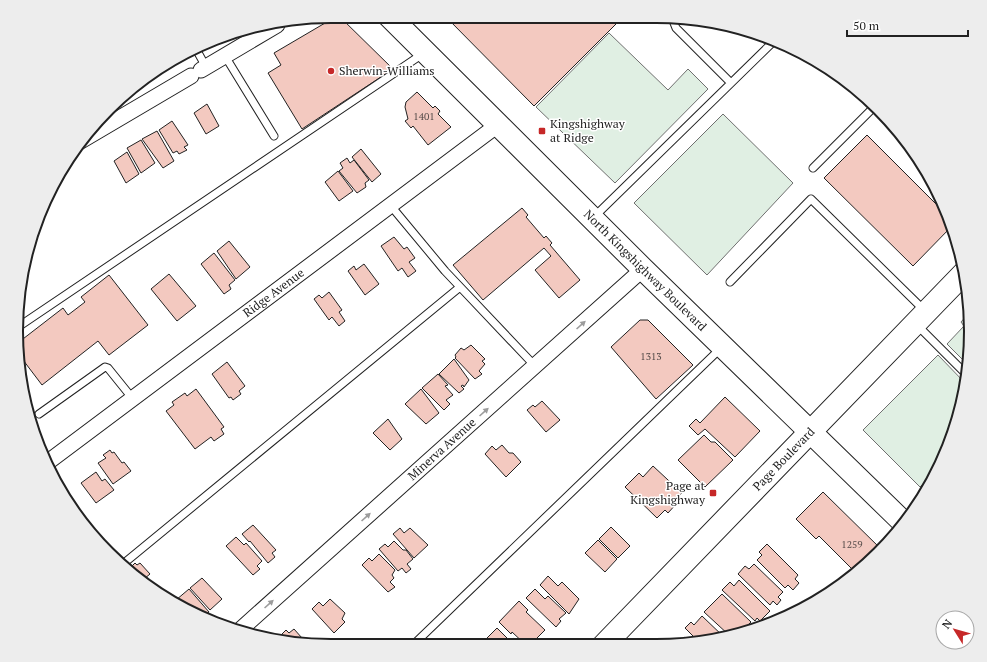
<svg xmlns="http://www.w3.org/2000/svg" width="987" height="662" viewBox="0 0 987 662" font-family="'PT Serif',serif">
<style>
.green{fill:#e0efe3;stroke:#6f6f6f}
.building{fill:#f3c9c0;stroke:#222}
.lines{fill:none;stroke-linecap:round;stroke-linejoin:round}
.service-casing{stroke:#222;stroke-width:9}
.minor-casing{stroke:#222;stroke-width:17}
.primary-casing{stroke:#222;stroke-width:24}
.service{stroke:#fff;stroke-width:7}
.minor{stroke:#fff;stroke-width:15}
.primary{stroke:#fff;stroke-width:22}
.oneway{fill:#9c9c9c}
.poi-dot{fill:#c62828;stroke:#fff;stroke-width:1.5}
.labels{text-anchor:middle;stroke-width:3;stroke-linejoin:round;paint-order:stroke}
.number-label{font-size:10px;fill:#564c4a}
.poi-label{font-size:12px;fill:#222;stroke:#fff;text-anchor:start}
.street-label{font-size:12px;fill:#222;stroke:#fff}
.rim{fill:none;stroke:#222;stroke-width:2}
</style>
<rect width="100%" height="100%" fill="#fff"/>
<path class="green" d="M609,33L668,90L688,69L708,89L615,183L536,107Z
M723,114L793,183L707,275L634,203Z
M969,313L971,331L968,365L947,344L964,326L961,322Z
M938,355L966,384L965,392L947,451L937,471L920,487L863,430Z"/>
<path class="building" d="M337,16H339L393,69L302,129L268,73L281,65L274,53Z
M445,16H624L534,106Z
M417,92L433,108L435,106L440,111L438,114L451,127L428,145L413,126L411,128L405,121L408,119L405,107L406,102Z
M207,104L219,126L206,134L194,113Z
M172,121L188,145L184,147L187,150L179,154L177,151L173,153L159,130Z
M157,131L174,161L163,168L142,139Z
M867,135L949,217L952,226L913,266L824,178Z
M141,140L155,163L141,173L127,148Z
M361,149L381,174L372,182L352,157Z
M127,152L139,174L126,183L114,161Z
M347,158L350,163L354,160L369,180L365,183L366,187L357,193L339,171L343,168L340,163Z
M338,171L353,191L339,201L325,182Z
M522,208L528,215L526,217L544,238L546,236L552,243L550,245L580,280L559,298L535,270L551,256L544,248L483,300L453,265Z
M394,237L404,249L407,247L415,258L409,262L416,271L408,277L402,268L398,271L381,246Z
M229,241L250,267L236,279L217,251Z
M214,253L235,280L229,285L231,289L224,294L201,264Z
M364,264L379,284L365,295L348,271L354,266L356,270Z
M169,274L196,306L177,321L151,289Z
M109,275L148,325L109,355L98,341L42,385L20,356L19,342L63,308L68,315L85,302L81,297Z
M329,292L342,310L339,312L345,321L339,326L332,317L329,320L314,299L319,295L322,298Z
M640,320H648L693,365L656,399L611,347Z
M471,345L485,359L482,361L485,364L479,371L482,374L475,379L455,358L456,357L455,355L461,348L464,350Z
M454,359L469,380L464,387L463,385L461,386L464,389L459,393L439,374Z
M227,362L245,386L239,391L241,394L233,400L231,397L229,398L212,374Z
M438,374L448,385L445,386L453,395L446,400L450,404L444,410L422,388Z
M196,389L224,427L221,429L224,434L214,441L211,437L195,449L166,411L174,405L172,402L185,393L187,396Z
M421,389L439,413L426,424L405,404Z
M725,397L760,431L735,457L705,429L698,435L689,426L696,419L700,423Z
M542,401L560,420L546,432L527,410L533,405L535,407Z
M388,419L402,439L390,450L373,433Z
M704,435L711,442H715L733,460L705,487L678,460Z
M502,445L509,453H513L521,462L506,477L485,454L492,446L496,450Z
M110,450L112,453L114,452L122,463L124,462L131,471L113,484L98,463L106,458L103,455Z
M653,466L682,493L674,500L677,503L668,513L665,510L657,518L625,487L639,473L643,477Z
M96,472L102,481L105,479L114,490L96,503L81,483Z
M823,492L882,550L833,591L854,571L819,536L816,539L796,519Z
M253,525L276,550L272,553L275,557L268,563L250,541L249,542L242,534Z
M611,527L630,546L618,558L599,539Z
M400,528L404,533L410,528L428,545L414,558L393,534Z
M236,537L244,545L246,543L262,561L257,566L260,569L253,575L226,546Z
M598,540L617,559L605,572L585,553Z
M394,541L403,550H406L413,559L407,564L411,569L406,573L402,568L398,571L379,549L385,544L388,547Z
M767,544L798,575L795,579L799,583L793,590L788,585L785,588L757,560L762,555L759,552Z
M379,554L395,570L392,575L394,578L390,582L395,587L388,592L362,565L369,558L372,561Z
M135,563L137,565L140,563L150,574L144,579L129,569Z
M754,564L783,592L778,597L781,600L777,605L773,601L770,605L738,574L745,566L749,569Z
M548,576L558,586L562,582L579,599L569,614L540,585Z
M202,578L222,599L210,610L190,588Z
M739,580L770,611L760,621L757,618L755,621L722,590L730,582L734,586Z
M189,589L209,612L203,617L191,613L176,600Z
M535,589L545,599L548,596L566,613L559,619L561,621L556,627L526,598Z
M722,594L751,622L748,625L752,629L730,636L704,612Z
M330,599L345,613L342,619L345,622L334,633L312,609L319,602L323,606Z
M519,601L528,610L526,612L545,630L529,646H527L512,632L511,634L499,622Z
M702,616L725,638L699,642L685,628L691,622L694,625Z
M497,628L510,641L513,638L522,646H495L487,638Z
M294,629L302,638H305L308,644L281,641L278,638L286,630L289,633Z
M685,637L691,643L669,645L675,639L679,642Z"/>
<g class="lines">
<defs>
<path id="service" d="M672,18L676,28L731,83
M196,49L206,67
M225,56L274,136
M813,168L875,106
M391,206L445,271L535,366
M594,217L774,41
M730,282L811,199L925,311
M917,325L967,375
M18,327L424,53
M39,414L105,367L108,368L133,399
M123,564L460,287
M412,646L721,348"/>
<g id="minor">
<path d="M201,70L277,25"/>
<path d="M79,142L191,76"/>
<path id="s1" d="M48,462L499,124"/>
<path id="s2" d="M240,630L643,269"/>
</g>
<g id="primary">
<path id="s3" d="M389,16L643,269L904,523"/>
<path id="s4" d="M603,646L965,272"/>
</g>
</defs>
<use href="#service" class="service-casing"/>
<use href="#minor" class="minor-casing"/>
<use href="#primary" class="primary-casing"/>
<use href="#service" class="service"/>
<use href="#minor" class="minor"/>
<use href="#primary" class="primary"/>
</g>
<defs><path id="oneway-solid" d="M-6-.8H1V-3.2L6.5 0L1 3.2V.8H-6Z"/></defs>
<g class="oneway">
<use href="#oneway-solid" transform="translate(581 325) rotate(-42)"/>
<use href="#oneway-solid" transform="translate(484 412) rotate(-42)"/>
<use href="#oneway-solid" transform="translate(366 517) rotate(-42)"/>
<use href="#oneway-solid" transform="translate(269 604) rotate(-42)"/>
</g>
<g class="poi-dot">
<circle cx="331" cy="71" r="4"/>
<rect x="538" y="127" width="8" height="8" rx="2"/>
<rect x="709" y="489" width="8" height="8" rx="2"/>
</g>
<g class="labels">
<g class="number-label">
<text x="424" y="120">1401</text>
<text x="651" y="360">1313</text>
<text x="852" y="548">1259</text>
</g>
<g class="poi-label">
<text x="339" y="75">Sherwin-Williams</text>
<text x="550" y="128">Kingshighway<tspan x="550" dy="14">at Ridge</tspan></text>
<text x="705" y="490" text-anchor="end">Page at<tspan x="705" dy="14">Kingshighway</tspan></text>
</g>
<g class="street-label">
<text dy="4" stroke="none"><textPath href="#s3" startOffset="361">North Kingshighway Boulevard</textPath></text>
<text dy="4" stroke="none"><textPath href="#s1" startOffset="282">Ridge Avenue</textPath></text>
<text dy="4" stroke="none"><textPath href="#s2" startOffset="271">Minerva Avenue</textPath></text>
<text dy="4" stroke="none"><textPath href="#s4" startOffset="260">Page Boulevard</textPath></text>
</g>
</g>
<path d="M0 0H987V662H0ZM331 23H656A308 308 0 0 1 964 331V331A308 308 0 0 1 656 639H331A308 308 0 0 1 23 331V331A308 308 0 0 1 331 23Z" fill="#ededed" fill-rule="evenodd"/>
<path class="rim" d="M331 23H656A308 308 0 0 1 964 331V331A308 308 0 0 1 656 639H331A308 308 0 0 1 23 331V331A308 308 0 0 1 331 23Z"/>
<g transform="translate(955 630) rotate(307)"><circle r="19" fill="#ffffff" stroke="#a7a7a7"/>
<path d="M0-3L7 15L0 10L-7 15Z" fill="#c62828"/>
<text y="-6" font-size="11" font-weight="bold" text-anchor="middle" fill="#222222">N</text>
</g>
<path d="M847 30v6h121v-6" fill="none" stroke="#222222" stroke-width="2"/>
<text x="853" y="30" font-size="12" fill="#222222" stroke="#ffffff" stroke-width="3" paint-order="stroke">50 m</text>
</svg>
